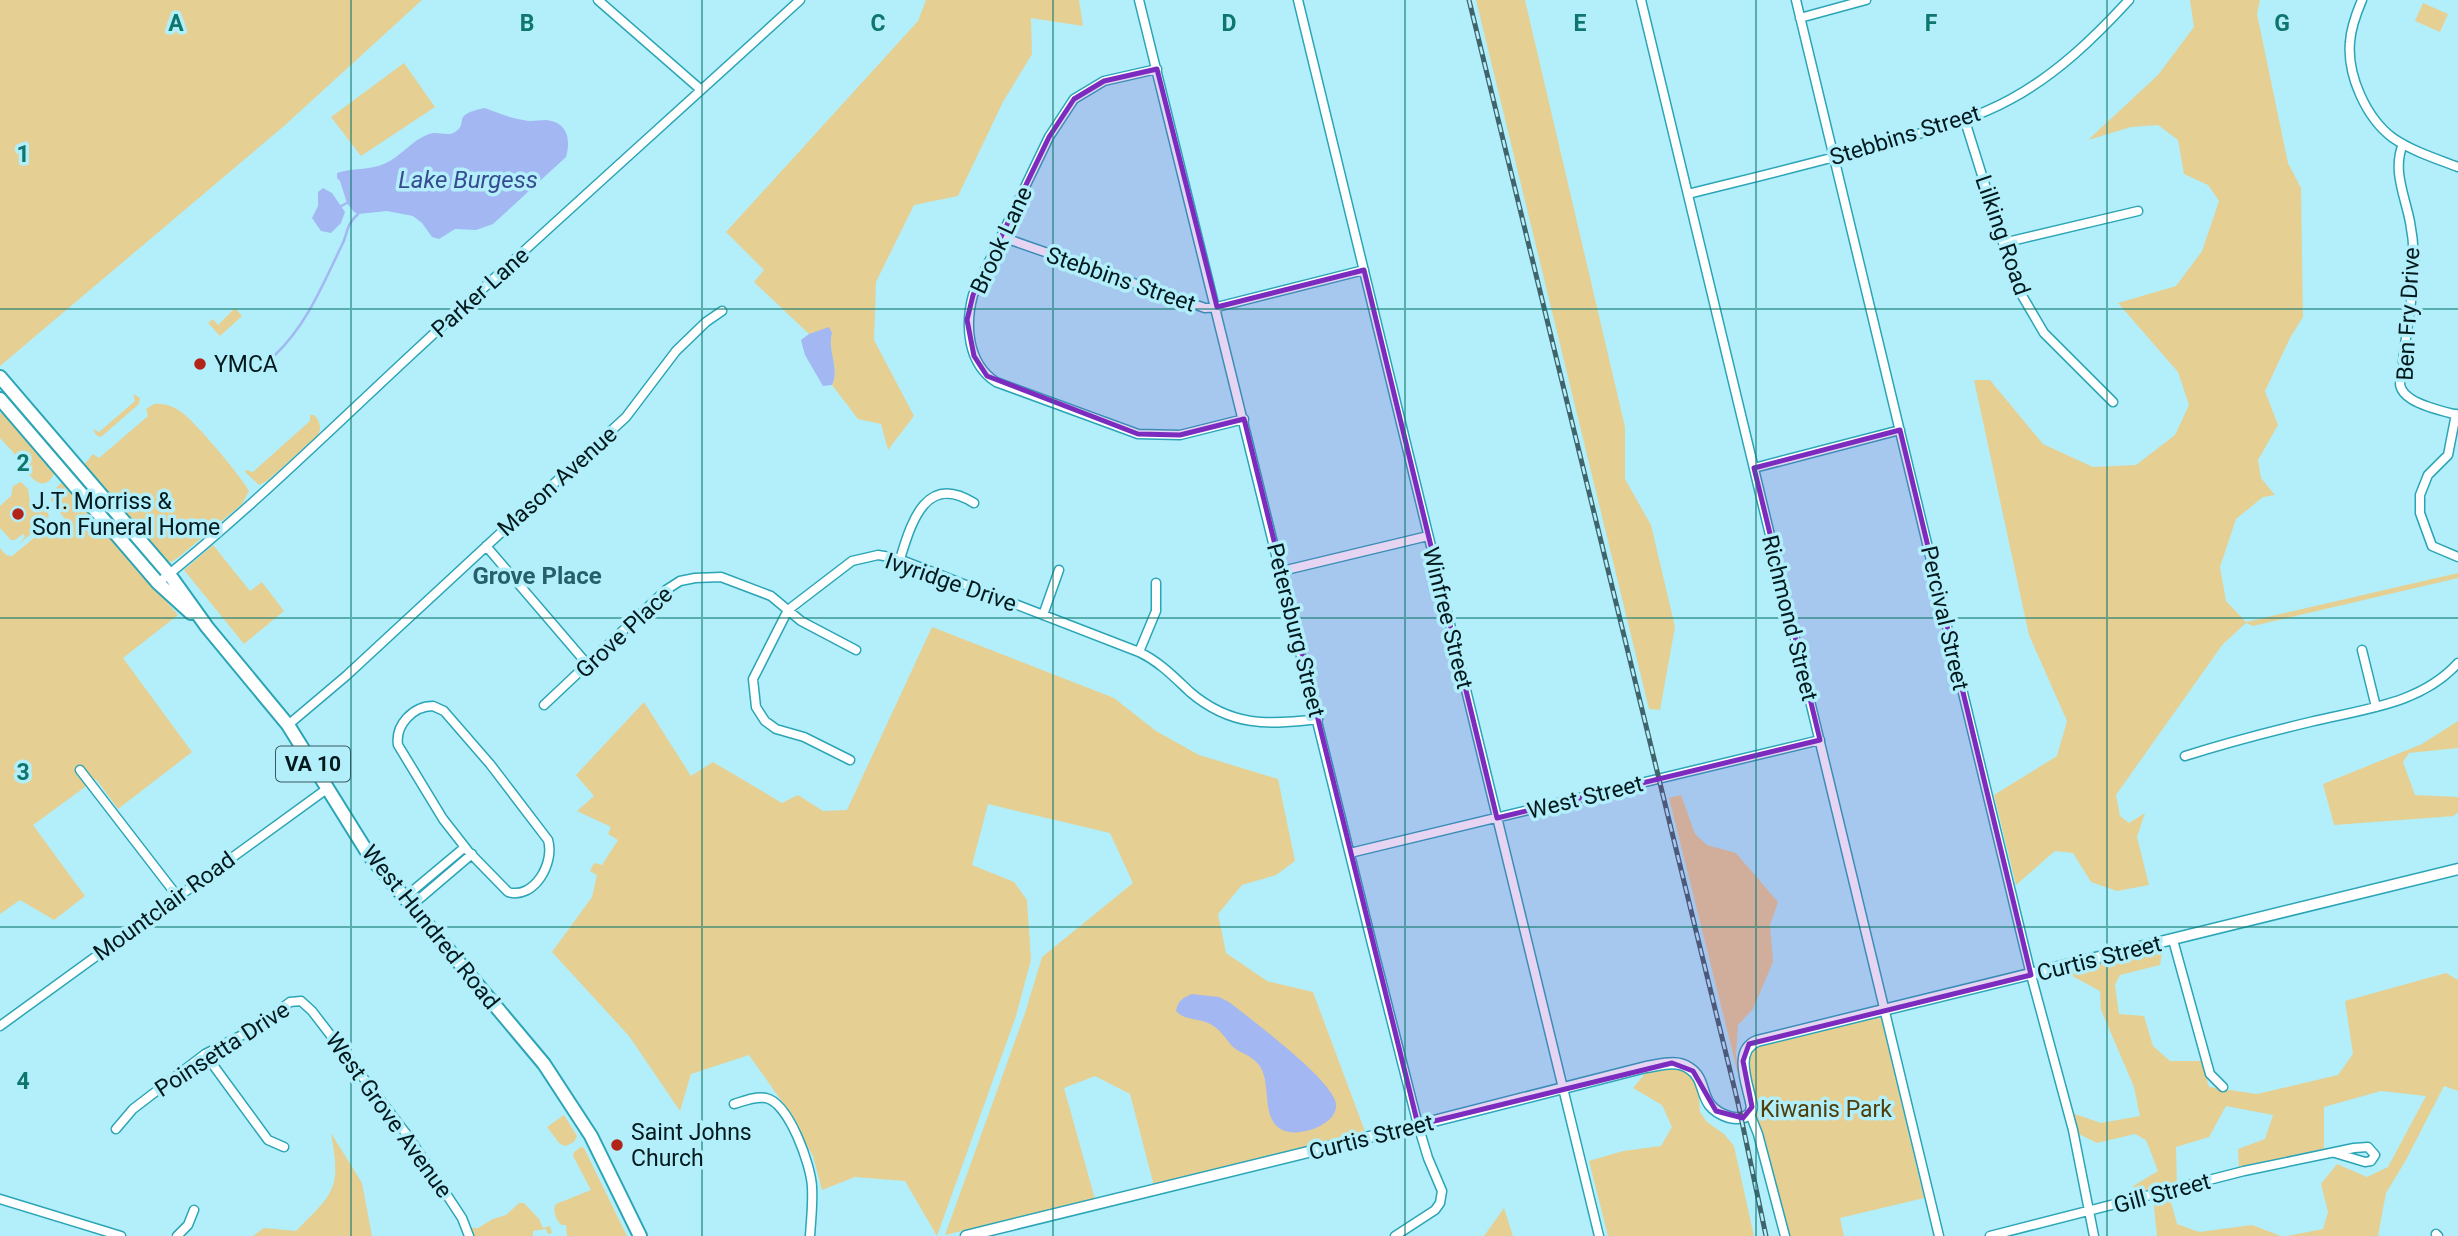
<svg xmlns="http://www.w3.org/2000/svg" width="2458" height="1236" viewBox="0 0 2458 1236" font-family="Roboto,sans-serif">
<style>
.green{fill:#e6cf93}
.water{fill:#a3b7f2}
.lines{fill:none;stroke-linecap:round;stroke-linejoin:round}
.stream{stroke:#a3b7f2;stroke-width:2.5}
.minor-casing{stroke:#2ba5b6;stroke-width:11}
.tertiary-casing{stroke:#2ba5b6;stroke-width:13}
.primary-casing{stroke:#2ba5b6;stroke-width:16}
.minor{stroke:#fff;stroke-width:8}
.tertiary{stroke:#fff;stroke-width:10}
.primary{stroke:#fff;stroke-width:12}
.rail-casing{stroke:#40646b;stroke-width:5}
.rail{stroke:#b2effa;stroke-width:2.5;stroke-dasharray:8;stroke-linecap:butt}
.marked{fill:#7b2cbf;fill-opacity:0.2;stroke:#7b2cbf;stroke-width:5;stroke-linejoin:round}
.grid{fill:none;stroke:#0f766e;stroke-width:2;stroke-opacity:0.55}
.poi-dot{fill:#b22318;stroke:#b2effa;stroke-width:2.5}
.labels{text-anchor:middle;stroke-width:7;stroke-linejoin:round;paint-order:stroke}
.shield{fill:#b2effa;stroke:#37595f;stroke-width:2}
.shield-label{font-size:21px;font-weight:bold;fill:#02191d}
.street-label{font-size:23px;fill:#02191d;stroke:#b2effa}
.poi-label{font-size:23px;fill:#02191d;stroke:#b2effa;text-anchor:start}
.park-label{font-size:23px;fill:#4f3e09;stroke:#b2effa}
.water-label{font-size:24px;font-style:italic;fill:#384b91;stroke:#b2effa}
.neighbourhood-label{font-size:24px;font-weight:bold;fill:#26616b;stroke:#b2effa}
.grid-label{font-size:23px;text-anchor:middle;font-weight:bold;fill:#0f766e;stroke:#b2effa;stroke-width:7;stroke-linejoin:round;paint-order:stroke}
</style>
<rect width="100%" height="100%" fill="#b2effa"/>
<path class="green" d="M0,0H422L284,126L0,366Z
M926,0H1079L1083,26L1031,18L1032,54L1003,102L958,196L914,205L876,282L874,340L914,416L888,450L881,424L858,419L832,385C840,368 827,351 832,333L829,328L809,334L754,282L764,270L726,232L918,21Z
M1476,0H1525L1625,427V479L1651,525L1675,627L1660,710L1649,709Z
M2190,0H2260L2257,14L2288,163L2301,188L2303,317L2290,338L2265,391L2278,425L2258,460L2261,478L2275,495L2263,497L2236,519L2220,567L2226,601L2246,622L2458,573V578L2253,626L2246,623L2223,644L2116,795L2120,816L2129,823L2145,813L2137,837L2149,885L2117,891L2091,882L2073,853L2055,851L2016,885L1994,795L2057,756L2067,721L2029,635L1974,380H1990L2043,444L2093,467L2136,465L2175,435L2189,405L2178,372L2118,303L2176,286L2202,251L2219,201L2208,185L2184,174L2178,140L2158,125L2131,127L2088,140L2158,75L2194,27Z
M2423,3L2448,14L2440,32L2415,21Z
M404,63L435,107L361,156L331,117Z
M235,308L242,316L220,336L208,323L213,319L218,325Z
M133,394L140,398L139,404L101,437L96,435L93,429L99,432L135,401Z
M154,404C164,403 172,406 180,411C194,420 241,476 249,491L242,504L179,557L171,562L164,561L83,466L93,454L99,458L148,416L146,409Z
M0,413L6,415L55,472C43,498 27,473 19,460C14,452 6,445 0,438Z
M310,415H314C320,421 322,428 318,435L267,481L259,485L245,472L246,470L253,472L310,421Z
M21,482L28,489L30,502L45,509L49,515L46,521L19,544L25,537L23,534L15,540H11L0,528V506L11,496L13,486Z
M61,483L66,484L178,615L123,658L192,752L118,809L96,779L33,825L85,896L54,920L20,900L0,914V548L6,555L12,556L45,529L53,535L67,522L51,500L52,492Z
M213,545L250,591L262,582L284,611L244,644L184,570Z
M932,627L1114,698L1156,731L1199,755L1278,779L1295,861L1276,875L1242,885L1218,914L1226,953L1267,981L1313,992L1366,1134L1154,1186L1130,1094L1095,1076L1064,1088L1095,1199L945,1235L1025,1013L1042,957L1133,883L1110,833L988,804L972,865L1014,882L1027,900L1031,960L1016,1016L937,1236L905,1181L855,1177L822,1190L813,1156L783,1103L749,1055L691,1074L680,1111L629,1036L552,952L592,897L597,875L590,871L594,863L602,865L618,840L608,834L611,827L577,811L594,796L576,775L644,702L691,776L713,762L782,803L798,795L823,811L847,810Z
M2458,721V748L2409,753L2403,762L2415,795L2458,797V812L2454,816L2334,825L2323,784L2422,744Z
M1681,795L1695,834L1707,845L1736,853L1778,902L1770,925L1773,962L1753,1009L1738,1025L1736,1055L1743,1094L1669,798Z
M2163,947L2160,965L2120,975L2115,985L2119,1014L2144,1016L2153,1046L2170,1061H2202L2209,1087L2257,1094L2338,1075L2353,1054L2345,1001L2446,973L2458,980V1091L2444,1086L2406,1160L2386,1193L2378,1236H2287L2323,1229L2328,1212L2321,1184L2337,1164L2367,1177L2388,1167L2426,1096L2381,1091L2324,1107V1151L2239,1169L2238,1149L2265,1139L2273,1115L2226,1106L2209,1137L2176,1147L2177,1187L2132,1199L2133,1186L2158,1171L2146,1140L2135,1134L2097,1143L2077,1133L2072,1113L2101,1123L2140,1116L2134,1087L2101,1010L2100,991L2061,970Z
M1881,1017L1924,1198L1840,1218L1844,1236H1787L1750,1114L1743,1055L1750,1044Z
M1679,1067L1690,1073L1698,1085L1700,1112L1707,1122L1724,1134L1734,1146L1754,1236H1608L1589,1161L1623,1151L1661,1146L1672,1127L1662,1105L1633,1088L1648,1070Z
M564,1115L577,1136L574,1142L566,1146L560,1144L547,1127Z
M331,1133L362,1183L372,1236H253L264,1228L296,1231C335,1192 341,1189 331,1133Z
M581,1147L584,1148L627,1236H567L566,1225H562C556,1221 552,1210 556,1204L591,1190L573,1156L574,1152Z
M2169,1195L2177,1224L2199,1232L2252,1225L2281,1236H2157L2153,1198Z
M519,1203H524L539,1219L543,1228L550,1226L552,1233L548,1234L546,1229L533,1231V1236H473L470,1228H478L493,1219L506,1215Z
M1504,1208L1513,1236H1484Z"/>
<path class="water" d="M485,108C498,113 510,118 523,120C531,122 538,120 546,120C568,122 571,140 566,157L493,224L476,230L455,229L439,239L432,237L422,223L413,216L387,211L358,214L354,212L347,203L340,181L337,178V173C351,168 370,170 384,164C402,156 412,140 429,134C438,131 447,137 455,132C470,123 449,115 485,108Z
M323,188L332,193L345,212L341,223L331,233L321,231L312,218L318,206V192Z
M829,327L832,333C827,351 840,368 832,385L823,386L805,355L801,340L809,334Z
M1192,994L1219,997L1229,1002C1253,1021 1325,1074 1335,1100C1343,1123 1302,1137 1285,1131C1259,1122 1273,1083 1259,1065C1250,1054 1241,1054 1233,1047C1226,1039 1220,1029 1210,1024C1199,1018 1185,1021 1176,1011C1178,1001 1182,998 1192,994Z"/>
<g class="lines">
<path class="stream" d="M341,206L347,203
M275,355C307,324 322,286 341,247C349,233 344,227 358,214"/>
<defs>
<path id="minor" d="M598,0L700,89
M1139,0L1372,944L1418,1125L1428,1158L1442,1191L1440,1203L1435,1210L1395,1236
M1298,0L1599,1236
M1641,0L1939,1236
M1796,0L2031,975L2073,1130L2094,1236
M2362,0C2356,14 2351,27 2350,42C2347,75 2366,118 2393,138C2412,151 2437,159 2458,167
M1800,18L1866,0
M1157,69L1104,81L1074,99L1049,137L973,295C965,325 967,363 996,382L1138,434L1180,435L1244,419
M1965,121L2017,287L2044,333L2113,402
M2403,144C2392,170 2405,196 2410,222C2420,272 2408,313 2403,362L2407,368C2380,399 2439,410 2458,415
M1688,194C1756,177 1823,161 1890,142C1932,130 1973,120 2011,99C2057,74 2094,38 2129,0
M1002,237L1205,308L1217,307L1364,270
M2003,243L2138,211
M2456,414L2448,455L2428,475L2420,495V513L2432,546L2458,557
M1754,468L1900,430
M486,546L588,665
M900,559C911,524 925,472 974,503
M1282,571L1428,536
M158,583C247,512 329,431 413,353C541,234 671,118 800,0
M1043,615L1059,570
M2362,650L2376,707
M1139,652L1156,611V583
M544,705L666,590L680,581L695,578L721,577L771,596L801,621L856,650
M433,706L444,711L490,764L548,840C555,863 534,900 508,892L468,851L443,819L398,745C395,725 413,706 433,706Z
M288,725L346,676L626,417L676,351L706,322L722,311
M2185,756C2226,743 2268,732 2310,722C2362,709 2420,705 2458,663
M850,760L804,737L776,729L765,721L756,707L753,679L788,610L852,561L878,555L896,558L1139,652C1160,662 1174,677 1190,692C1231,727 1268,725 1318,719
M80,770L178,897
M1350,853L1820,740
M404,898L465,847
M411,906L472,854
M2173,940L2210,1074L2223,1087
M0,1026L328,788
M205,1054L268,1140L284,1147
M734,1104C744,1101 755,1096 766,1098C789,1103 811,1165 812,1187C813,1203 811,1220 810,1236
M1750,1114L1758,1134L1785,1236
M116,1129L133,1109L205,1054L256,1028L290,1002L301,1001L312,1011L408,1136L462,1218L469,1236
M0,1199L121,1236
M2436,1234L2438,1236
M177,1236L188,1225L194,1210
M1990,1236L2244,1171L2354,1148L2368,1147L2375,1155L2371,1161L2365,1162L2335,1153"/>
<path id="tertiary" d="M966,1236L1418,1125L1646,1067C1660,1065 1677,1059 1689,1068C1710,1081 1695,1106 1729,1117C1737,1119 1743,1119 1750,1114L1752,1107C1749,1087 1732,1051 1757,1041L2458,869"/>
<path id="primary" d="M0,377L169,574L207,627L288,725L369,855L544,1064L591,1136L640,1236
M0,399L158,583L191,613"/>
</defs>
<use href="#minor" class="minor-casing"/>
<use href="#tertiary" class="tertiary-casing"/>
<use href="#primary" class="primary-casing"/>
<use href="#minor" class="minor"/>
<use href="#tertiary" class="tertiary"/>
<use href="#primary" class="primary"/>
<defs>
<path id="rail" d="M1469,0L1738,1103L1766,1236"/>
</defs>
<use href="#rail" class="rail-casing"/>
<use href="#rail" class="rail"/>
</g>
<path class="marked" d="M1157,69L1217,307L1364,270L1497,818L1820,740L1754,468L1900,430L2031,975L1749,1044L1743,1061L1752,1107L1743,1118L1716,1111L1693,1071L1672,1063L1418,1125L1244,419L1180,435L1138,434L987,376L974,356L967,320L973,295L1049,137L1074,99L1104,81Z"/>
<path class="grid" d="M351,0V1236M702,0V1236M1053,0V1236M1405,0V1236M1756,0V1236M2107,0V1236M0,309H2458M0,618H2458M0,927H2458"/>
<g class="poi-dot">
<circle cx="200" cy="364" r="7"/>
<circle cx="18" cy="514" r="7"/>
<circle cx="617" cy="1145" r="7"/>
</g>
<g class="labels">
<rect class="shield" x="276" y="746.5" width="74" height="35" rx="5"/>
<g class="shield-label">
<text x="313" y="771">VA 10</text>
</g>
<g class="street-label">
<text transform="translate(1905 135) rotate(-17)" y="8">Stebbins Street</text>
<text transform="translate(2003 235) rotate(71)" y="8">Lilking Road</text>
<text transform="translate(1001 240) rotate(-65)" y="8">Brook Lane</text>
<text transform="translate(1121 279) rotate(19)" y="8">Stebbins Street</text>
<text transform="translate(480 292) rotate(-42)" y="8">Parker Lane</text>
<text transform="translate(2408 314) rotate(-87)" y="8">Ben Fry Drive</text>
<text transform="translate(557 481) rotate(-42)" y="8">Mason Avenue</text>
<text transform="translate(951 582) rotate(19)" y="8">Ivyridge Drive</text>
<text transform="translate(1448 618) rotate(76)" y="8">Winfree Street</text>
<text transform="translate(1790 618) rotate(76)" y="8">Richmond Street</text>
<text transform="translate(1945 618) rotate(77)" y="8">Percival Street</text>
<text transform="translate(1296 630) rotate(76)" y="8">Petersburg Street</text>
<text transform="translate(624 632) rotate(-43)" y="8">Grove Place</text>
<text transform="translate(1585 797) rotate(-14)" y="8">West Street</text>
<text transform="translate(164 906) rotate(-36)" y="8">Mountclair Road</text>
<text transform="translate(431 927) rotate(51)" y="8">West Hundred Road</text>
<text transform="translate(2099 958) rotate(-14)" y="8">Curtis Street</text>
<text transform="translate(222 1049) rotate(-33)" y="8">Poinsetta Drive</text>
<text transform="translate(389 1115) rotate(54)" y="8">West Grove Avenue</text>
<text transform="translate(1371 1137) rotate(-14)" y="8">Curtis Street</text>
<text transform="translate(2162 1193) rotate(-15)" y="8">Gill Street</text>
</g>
<g class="poi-label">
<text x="214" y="372">YMCA</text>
<text x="32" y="509">J.T. Morriss &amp;<tspan x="32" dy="26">Son Funeral Home</tspan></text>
<text x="631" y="1140">Saint Johns<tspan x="631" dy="26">Church</tspan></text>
</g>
<g class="park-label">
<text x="1826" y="1117">Kiwanis Park</text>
</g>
<g class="water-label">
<text x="468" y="188">Lake Burgess</text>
</g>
<g class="neighbourhood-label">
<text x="537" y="584">Grove Place</text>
</g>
</g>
<g class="grid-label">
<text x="176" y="31">A</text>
<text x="527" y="31">B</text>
<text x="878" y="31">C</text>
<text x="1229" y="31">D</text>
<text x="1580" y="31">E</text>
<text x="1931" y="31">F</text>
<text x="2282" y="31">G</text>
<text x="23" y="162">1</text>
<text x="23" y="471">2</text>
<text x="23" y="780">3</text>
<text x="23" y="1089">4</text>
</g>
</svg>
